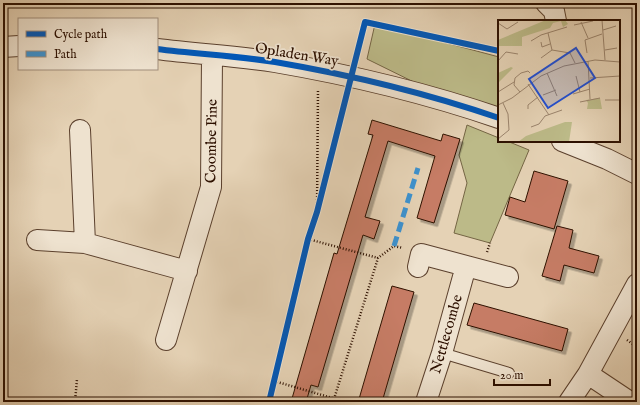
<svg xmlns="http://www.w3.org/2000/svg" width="640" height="405" viewBox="0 0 640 405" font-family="'IM FELL English',serif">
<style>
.green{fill:#bcba88;stroke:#746544}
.building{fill:#c67c65;stroke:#2d1000;filter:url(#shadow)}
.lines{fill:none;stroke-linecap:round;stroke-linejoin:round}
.lane-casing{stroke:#5b402d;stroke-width:12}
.street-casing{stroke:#5b402d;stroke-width:22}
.path{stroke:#2d1000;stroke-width:2.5;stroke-dasharray:1 2;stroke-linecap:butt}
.lane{stroke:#eee2cf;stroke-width:10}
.street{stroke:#eee2cf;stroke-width:20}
.quiet{stroke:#3c92d0;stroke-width:5;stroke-dasharray:10 5;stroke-linecap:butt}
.cycleway-casing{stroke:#eee2cf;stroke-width:8}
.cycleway{stroke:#0057b8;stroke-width:6}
.labels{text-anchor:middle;stroke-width:3.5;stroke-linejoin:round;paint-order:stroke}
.street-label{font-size:15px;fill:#2d1000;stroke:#eee2cf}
.inset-road{fill:none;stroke:#9b846d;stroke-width:1}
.view{fill:#1d4ed8;fill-opacity:0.15;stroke:#1d4ed8;stroke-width:2}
.inset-edge{fill:none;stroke:#2d1000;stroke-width:2}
</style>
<defs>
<filter id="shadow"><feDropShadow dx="3.5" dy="3.5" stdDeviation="0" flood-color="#0004"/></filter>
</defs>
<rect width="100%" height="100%" fill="#e5d2b5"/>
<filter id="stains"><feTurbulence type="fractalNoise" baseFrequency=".005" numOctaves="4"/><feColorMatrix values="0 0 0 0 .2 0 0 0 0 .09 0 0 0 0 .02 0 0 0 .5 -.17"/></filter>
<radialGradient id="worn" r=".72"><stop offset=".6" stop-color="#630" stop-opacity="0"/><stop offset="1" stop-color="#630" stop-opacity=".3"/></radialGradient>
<path class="green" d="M375,24L499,57V124L367,59Z
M467,125L499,138V141H507L529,150L490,243L454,233L467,183L459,155Z"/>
<path class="building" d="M372,120L441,141L443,134L460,139L434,223L417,218L435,156L388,141L365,217L380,221L374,239L363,235L318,387L311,385L306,402H291L334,253L337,254L373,135L368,134Z
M534,171L568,181L554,229L505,215L510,197L525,202Z
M557,226L573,230L569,248L599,256L594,273L564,265L560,281L542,276Z
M392,286L414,292L382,402H368L359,399Z
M474,303L568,329L562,351L467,325Z"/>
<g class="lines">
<defs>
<path id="lane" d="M442,353L509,373"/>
<path id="street" d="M546,3L554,11L556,21
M3,47L19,46
M157,49C196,54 237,56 275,62C351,75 426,93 499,118
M80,130L85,243
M562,141L607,159L637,174
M37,240L85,243L187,271
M418,267L421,254L508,277
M166,340L211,187L212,56
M588,374L630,402
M426,402L442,353L466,266
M569,402L588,374L637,284"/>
</defs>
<use href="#lane" class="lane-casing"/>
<use href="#street" class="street-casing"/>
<path class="path" d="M317,212L318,89
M308,239L378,258
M487,252L490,243
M627,340L637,347
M274,381L346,402
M334,399L378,258L394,246L403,248
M75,402L77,379"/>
<use href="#lane" class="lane"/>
<use href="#street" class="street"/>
<path class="quiet" d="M394,246L418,168"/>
<defs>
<path id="cycleway" d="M157,49C196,54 237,56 275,62C351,75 426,93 499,118
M269,402L308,239L317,212L365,22L499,51"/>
</defs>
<use href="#cycleway" class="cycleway-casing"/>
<use href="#cycleway" class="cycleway"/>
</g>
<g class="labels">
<g class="street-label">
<text transform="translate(297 54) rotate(9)" y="5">Opladen Way</text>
<text transform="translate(211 141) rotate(-89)" y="5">Coombe Pine</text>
<text transform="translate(446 334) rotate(-74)" y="5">Nettlecombe</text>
</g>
</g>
<g transform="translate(498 20)">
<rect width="122" height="122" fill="#e5d2b5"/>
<path d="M48,0H67L70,4L65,7L63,1L55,3L52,8L24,17V26H0V20ZM13,47L15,48L0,63V53ZM102,78L104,89H89L90,83L88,80ZM67,102H74L71,122H20L28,116Z" fill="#bcba88"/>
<path class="inset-road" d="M104,0L107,40M83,2L90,18M0,3L9,9L20,2M76,5L95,1M105,10L118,6M50,13L54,30L72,33L77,43M33,21L43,15L69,7M43,22L44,27L52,24M107,30L119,28M89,33L87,20L104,14M43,38L54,30M0,41L8,32L20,34M90,41L92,79M49,53L59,76M78,56L82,72M92,58L122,56M30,64L51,95M0,72L16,62M22,72L16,65L17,58L23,53L30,51L32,53M75,74L92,69M45,75L58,70M107,80H122M82,82L102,78M0,85L14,78L43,56L66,46L97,40L122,42M30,89V85L40,77M33,107L41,104L47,96L64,90M0,119L11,110L10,94L5,83"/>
<path class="view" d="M78,28L97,58L50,88L31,59Z"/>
<rect width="122" height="122" class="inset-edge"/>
</g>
<rect width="640" height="405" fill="none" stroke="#e5d2b5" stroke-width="16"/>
<rect x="4" y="4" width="632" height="397" fill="none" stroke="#2d1000" stroke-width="2"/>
<rect x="8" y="8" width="624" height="389" fill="none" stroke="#2d1000"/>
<rect x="18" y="18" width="140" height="52" fill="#eee2cf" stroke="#a18e7c"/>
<rect x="26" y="31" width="20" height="6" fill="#0057b8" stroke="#a18e7c"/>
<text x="54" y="38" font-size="12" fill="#2d1000">Cycle path</text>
<rect x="26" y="51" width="20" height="6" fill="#3c92d0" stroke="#a18e7c"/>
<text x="54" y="58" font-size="12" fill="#2d1000">Path</text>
<path d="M494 379v6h56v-6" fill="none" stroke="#2d1000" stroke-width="2"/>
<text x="500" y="379" font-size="12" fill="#2d1000" stroke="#eee2cf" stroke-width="3" paint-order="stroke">20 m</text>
<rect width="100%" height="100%" filter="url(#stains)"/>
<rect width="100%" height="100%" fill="url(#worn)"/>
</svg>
